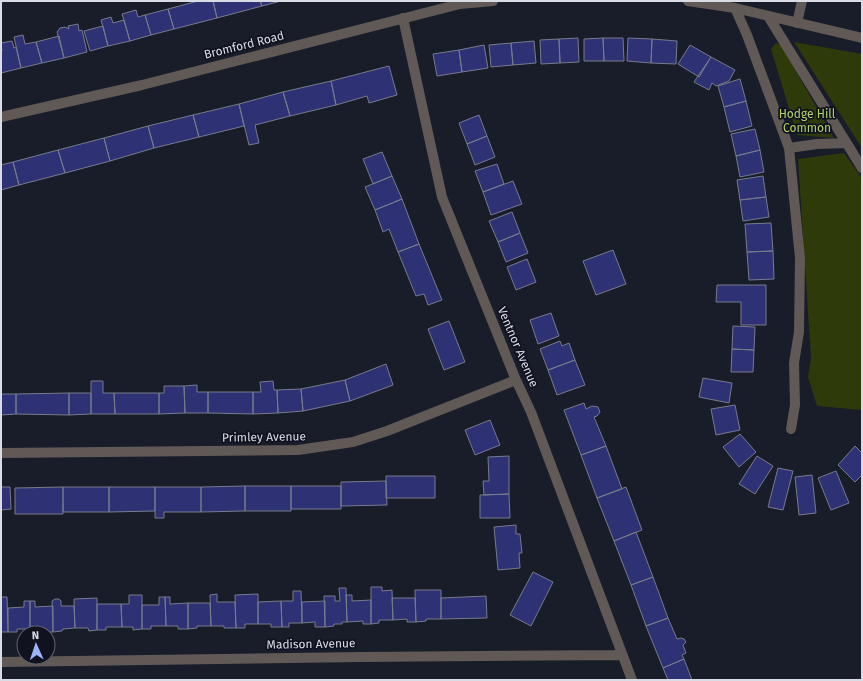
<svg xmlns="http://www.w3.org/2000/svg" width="863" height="681" viewBox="0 0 863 681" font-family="'Fira Sans',sans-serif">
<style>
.green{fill:#2f3a0b}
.building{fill:#2e3275;stroke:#777b8b}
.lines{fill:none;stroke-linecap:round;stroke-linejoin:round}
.minor{stroke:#605955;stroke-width:10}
.labels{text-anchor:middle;stroke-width:3.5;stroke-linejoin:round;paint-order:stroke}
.street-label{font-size:12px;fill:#dadce5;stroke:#10131f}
.park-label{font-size:12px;fill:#b2d060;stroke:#10131f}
</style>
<rect width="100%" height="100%" fill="#191c29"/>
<path class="green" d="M794,42L862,54V148Z
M776,43L781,45L834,138L797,135L771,49Z
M844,153L862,178V410L817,406L808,377L811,358L798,159Z"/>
<path class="building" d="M198,1H213L217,18L174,29L168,9Z
M213,1H260L262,6L217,18Z
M260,1H281L262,6Z
M168,9L174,29L151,35L145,15Z
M136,10L138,17L145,15L151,35L130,41L122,14Z
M111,17L113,23L124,20L130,41L108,46L101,20Z
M78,24L79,31L82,30L87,52L64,58L57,32L60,28L65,27L69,29L68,26Z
M103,26L108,46L90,51L84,31Z
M23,35L25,44L36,42L42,63L21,68L14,37Z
M59,36L64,58L42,63L36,42Z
M578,38L579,62L560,63L559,39Z
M603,38L604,61H584V39Z
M603,38H623L624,61H604Z
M628,38L652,39L651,63L627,61Z
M559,39L560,63L541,64L540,40Z
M652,39L677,41L676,64L651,63Z
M12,41L14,48L16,47L21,68L1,73V51H2L1,43Z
M534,41L536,63L513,65L511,43Z
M511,43L513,65L491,67L489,45Z
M484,45L488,68L462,72L459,50Z
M690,45L711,57L699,77L678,64Z
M459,50L462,72L437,76L433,54Z
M711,57L735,70L729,81L716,86L712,83L709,90L694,82Z
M389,66L397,95L369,103L367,96L336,105L331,81Z
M740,79L746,101L724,107L718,86Z
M331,81L336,105L290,116L283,92Z
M283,92L290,116L255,125L259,143L249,145L239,104Z
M746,101L752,126L730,132L724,107Z
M239,104L244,126L199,137L193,115Z
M193,115L199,137L154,148L148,126Z
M479,115L487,136L467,144L459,123Z
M148,126L154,148L110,161L104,138Z
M755,129L760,150L736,156L731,134Z
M487,136L495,157L475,165L467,144Z
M104,138L110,161L65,173L58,150Z
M58,150L65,173L19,185L13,162Z
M760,150L764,172L740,177L736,156Z
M382,152L392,176L373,184L363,159Z
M13,162L19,185L1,190V165Z
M497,164L504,184L483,192L475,171Z
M392,176L402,199L375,210L365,187Z
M763,176L766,197L740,200L737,180Z
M513,181L522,204L491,215L483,192Z
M766,197L769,217L743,221L740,200Z
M402,199L419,244L398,252L389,229L383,232L375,210Z
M512,212L520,233L498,242L489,221Z
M771,223L773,251L747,252L745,224Z
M520,233L528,253L506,262L498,242Z
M419,244L442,300L428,305L424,294L416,296L398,252Z
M613,250L626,284L596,295L583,261Z
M773,251L774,279L749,280L747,252Z
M527,259L536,282L516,290L507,267Z
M717,285H766V325H741V302H716Z
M551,313L559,336L538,344L530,320Z
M449,321L465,362L444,370L428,329Z
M733,326L755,327L754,350L732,349Z
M560,341L562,346L569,343L575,360L548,370L540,349Z
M732,349L754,350L753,372H731Z
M575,360L585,385L557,395L548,370Z
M386,364L393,385L350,401L345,380Z
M703,378L732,383L729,403L699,397Z
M345,380L350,401L303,411L301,389Z
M91,381H103V393H114L115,414H91Z
M273,381L274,390H277L278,413L253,414V392H261L260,382Z
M197,385V392H208V413H185L184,386Z
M164,386H184L185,413L159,414V393H164Z
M301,389L303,411L278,413L277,390Z
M208,392H253V414L208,413Z
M69,393V415L16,414V394Z
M69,393H91V414L69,415Z
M114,393H159V414H115Z
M1,394H16V414L1,415Z
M584,403L586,409L592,406L598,407L600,412L597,416L594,417L606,446L581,455L564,410Z
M735,405L740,430L716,435L711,409Z
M490,420L500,445L475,455L465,430Z
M740,434L756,452L739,467L723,447Z
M606,446L622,489L597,498L581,455Z
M855,446L862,453V475L855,482L838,465Z
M509,456V494L484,495L483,481H489L488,457Z
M757,456L773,466L755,494L739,484Z
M778,468L793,471L783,510L768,507Z
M836,471L849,503L831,510L818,478Z
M812,475L816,513L799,515L795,477Z
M386,476H435V498H386Z
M386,481L387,505L341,506V482Z
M245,486V511L201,512V487Z
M245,486H291V511H245Z
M291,486H341V509H291Z
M1,487H10L11,509L1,510Z
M63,487H109V512H63Z
M63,487V514H15V488Z
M109,487H155V511L109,512Z
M155,487H201V512H164V518H155Z
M626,487L642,530L614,541L597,498Z
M509,494L510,518H480V495Z
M516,525V534H520L522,553H519L520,568L498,570L494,527Z
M636,532L653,577L631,585L614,541Z
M533,572L553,582L531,626L510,615Z
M653,577L668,618L646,626L631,585Z
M371,587H382V591L392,590L393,620H379V623L371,624Z
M339,588H346L347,622H342V624H334V626L325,627L324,596H335V601H340Z
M415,590H441V619H426V621L416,622Z
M293,591H301L302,623H289V627H282L281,601H293Z
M217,594V602H235L236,628H224V626H211L210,595Z
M258,594V624H245V628H236L235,595Z
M129,595H142V629L133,630V627H122L121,604H129Z
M346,595H352V601L371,600V624H363V621L347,622Z
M486,596L487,618L441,619V598Z
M1,597H7L8,632H1Z
M159,597H165L166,626H151V629H142V605H159Z
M165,597H170V604L188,603V629H178V626H166Z
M97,598V630L89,631L88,628H75L74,599Z
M392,598H415L416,622H407V619L393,620Z
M55,599H59L61,601V606H74L75,628L63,629L62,631L53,632L52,601Z
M24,601H30V629H17V632H8V608L24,607Z
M30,601H35V607L53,606V632H42V629H30Z
M281,601L282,627H271V624H258V602Z
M325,601V627H315V622L302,623V602Z
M188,603H210L211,626H197V628L188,629Z
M97,604H121L122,627H106V630H97Z
M668,618L677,639L681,638L684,639L686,642L683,645L686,653L682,655L684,659L663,668L646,626Z
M684,659L692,680H668L663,668Z"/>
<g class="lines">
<path class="minor" d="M688,1L735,8L862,38
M735,8L747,35L789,148L817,144L846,143
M768,16L862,168
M403,18L442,197L516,380L531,412L632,680
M797,23L802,1
M1,117L142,85L460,4L493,1
M789,148L800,258L799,332L794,363L795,405L791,429
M1,453L298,450L353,442L387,431L516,380
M1,662L361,657L622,655"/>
</g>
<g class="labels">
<g class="street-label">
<text transform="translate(244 45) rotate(-14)" y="4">Bromford Road</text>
<text transform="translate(518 347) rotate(67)" y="4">Ventnor Avenue</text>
<text transform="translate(264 437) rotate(-1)" y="4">Primley Avenue</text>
<text transform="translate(311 644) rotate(-1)" y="4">Madison Avenue</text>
</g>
<g class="park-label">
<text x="807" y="118">Hodge Hill<tspan x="807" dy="14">Common</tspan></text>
</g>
</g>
<rect width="863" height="681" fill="none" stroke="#dadce5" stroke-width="4"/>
<g transform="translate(36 645) rotate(357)"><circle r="19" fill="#10131f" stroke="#61636e"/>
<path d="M0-3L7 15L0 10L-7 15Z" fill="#9db4fd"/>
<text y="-6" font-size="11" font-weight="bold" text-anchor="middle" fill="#dadce5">N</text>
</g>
</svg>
